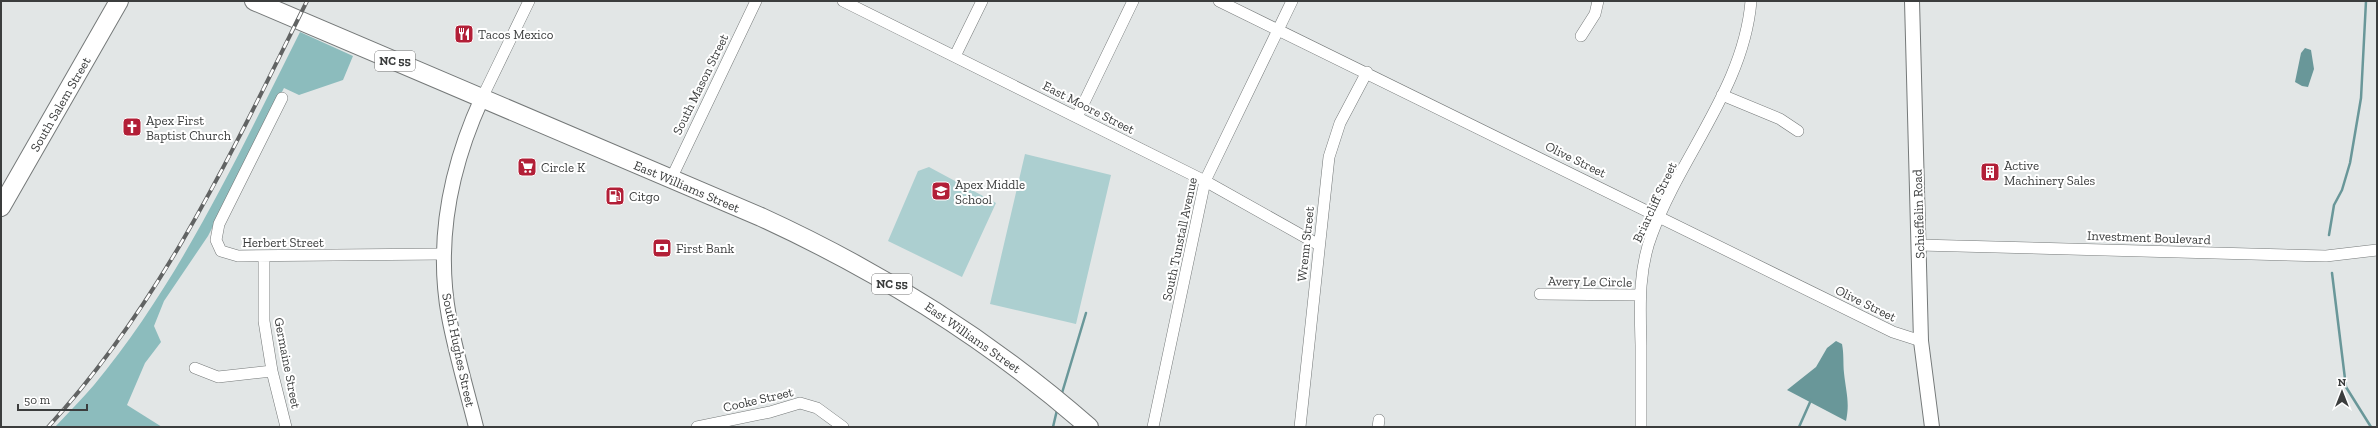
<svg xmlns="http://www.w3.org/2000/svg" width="2378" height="428" viewBox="0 0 2378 428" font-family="'Zilla Slab',serif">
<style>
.green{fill:#accfd0}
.forest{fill:#8cbcbd}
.water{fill:#699799}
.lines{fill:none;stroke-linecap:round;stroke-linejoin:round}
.stream{stroke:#699799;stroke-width:2.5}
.minor-casing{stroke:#757979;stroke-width:12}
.tertiary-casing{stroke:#757979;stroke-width:16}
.primary-casing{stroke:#757979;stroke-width:20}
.minor{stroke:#fff;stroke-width:11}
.tertiary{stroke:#fff;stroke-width:14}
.primary{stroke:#fff;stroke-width:18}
.rail-casing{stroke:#616363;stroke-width:4}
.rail{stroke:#fff;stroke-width:2.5;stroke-dasharray:8;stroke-linecap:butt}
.labels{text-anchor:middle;stroke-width:4;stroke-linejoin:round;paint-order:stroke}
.shield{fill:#fff;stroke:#767777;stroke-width:1}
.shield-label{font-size:12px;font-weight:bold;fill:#3b3d3d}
.poi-label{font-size:13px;fill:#3b3d3d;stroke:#fff;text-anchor:start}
.street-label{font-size:13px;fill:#3b3d3d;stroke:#fff}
</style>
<rect width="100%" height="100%" fill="#e2e6e6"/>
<path class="green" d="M1025,154L1111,175L1076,324L990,304Z
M929,167L996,203L962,277L888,241L918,171Z"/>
<path class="forest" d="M300,32L353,56L343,80L299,95L284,88L208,236L164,301L154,326L161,342L145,363L127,405L162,427H55C68,413 82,399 94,385C181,280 239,153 300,32Z"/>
<path class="water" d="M2305,48L2311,50L2314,69L2308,87L2302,86L2295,82L2301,53Z
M1836,341L1842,344C1844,354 1843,363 1844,373C1846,392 1850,402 1846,421L1787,390L1816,367L1827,348Z"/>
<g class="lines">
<path class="stream" d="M2329,235L2334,205L2342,190L2350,163L2361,98L2366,1
M2332,273L2346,387L2371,427
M1062,393L1086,313
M1053,427L1057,410
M1799,427L1811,400"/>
<defs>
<path id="minor" d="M843,1L1205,181L1319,245
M1219,1L1893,332L1921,341
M1581,36L1595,14L1598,1
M955,56L982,1
M1722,95L1780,119L1798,131
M282,98L219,224L216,240L221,251L238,256L443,254
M482,98L529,1
M1077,117L1133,1
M671,179L756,1
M1919,245L2326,256L2377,250
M264,256V321L272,371L286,427
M1540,294L1640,295
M195,368L218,377L272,371
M697,427L770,412L800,403L817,408L843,427
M1153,427L1205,181L1292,1
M1300,427L1329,157L1340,123L1367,72
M1378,427L1379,420
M1641,427C1641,400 1641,372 1641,345C1640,307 1638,270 1652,234C1681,155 1744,87 1751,1"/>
<path id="tertiary" d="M1912,1L1921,341L1932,427
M476,427C467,391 456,354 449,317C435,240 450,168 482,98"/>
<path id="primary" d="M254,1L761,217C881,272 990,340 1089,427
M1,207L119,1"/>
</defs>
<use href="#minor" class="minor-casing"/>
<use href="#tertiary" class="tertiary-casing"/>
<use href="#primary" class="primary-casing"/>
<use href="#minor" class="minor"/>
<use href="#tertiary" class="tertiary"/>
<use href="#primary" class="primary"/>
<defs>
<path id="rail" d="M48,427C162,303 233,150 307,1"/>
</defs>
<use href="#rail" class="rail-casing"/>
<use href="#rail" class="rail"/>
</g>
<defs>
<symbol id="restaurant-square" viewBox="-11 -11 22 22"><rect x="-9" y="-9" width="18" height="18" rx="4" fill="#b21f37" stroke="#fff"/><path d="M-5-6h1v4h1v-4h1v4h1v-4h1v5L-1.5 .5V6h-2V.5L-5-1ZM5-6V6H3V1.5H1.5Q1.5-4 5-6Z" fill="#fff"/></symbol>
<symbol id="church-square" viewBox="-11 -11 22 22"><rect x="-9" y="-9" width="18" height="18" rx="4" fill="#b21f37" stroke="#fff"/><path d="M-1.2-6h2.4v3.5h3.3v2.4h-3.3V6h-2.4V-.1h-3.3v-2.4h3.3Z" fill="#fff"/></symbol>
<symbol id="supermarket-square" viewBox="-11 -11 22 22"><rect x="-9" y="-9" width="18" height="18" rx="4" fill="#b21f37" stroke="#fff"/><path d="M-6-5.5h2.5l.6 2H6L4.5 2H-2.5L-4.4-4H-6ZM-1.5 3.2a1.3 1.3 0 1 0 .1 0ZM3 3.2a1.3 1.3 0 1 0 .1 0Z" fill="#fff"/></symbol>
<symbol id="building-square" viewBox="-11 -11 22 22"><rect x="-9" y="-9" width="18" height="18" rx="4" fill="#b21f37" stroke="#fff"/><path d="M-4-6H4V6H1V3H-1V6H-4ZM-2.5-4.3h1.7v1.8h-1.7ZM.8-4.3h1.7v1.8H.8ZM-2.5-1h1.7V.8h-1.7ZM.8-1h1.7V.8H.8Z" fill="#fff"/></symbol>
<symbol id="school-square" viewBox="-11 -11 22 22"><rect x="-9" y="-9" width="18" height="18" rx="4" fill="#b21f37" stroke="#fff"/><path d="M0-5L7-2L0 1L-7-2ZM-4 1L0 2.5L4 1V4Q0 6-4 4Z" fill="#fff"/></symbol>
<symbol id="fuel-square" viewBox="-11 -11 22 22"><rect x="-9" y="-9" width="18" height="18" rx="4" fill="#b21f37" stroke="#fff"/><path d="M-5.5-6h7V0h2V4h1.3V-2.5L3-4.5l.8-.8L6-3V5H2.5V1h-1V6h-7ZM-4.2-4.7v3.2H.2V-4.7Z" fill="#fff"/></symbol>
<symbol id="bank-square" viewBox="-11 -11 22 22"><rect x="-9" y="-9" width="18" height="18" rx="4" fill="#b21f37" stroke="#fff"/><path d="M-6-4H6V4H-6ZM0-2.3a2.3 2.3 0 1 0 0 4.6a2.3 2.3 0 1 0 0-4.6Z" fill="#fff"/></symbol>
</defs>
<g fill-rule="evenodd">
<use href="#restaurant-square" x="453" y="23" width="22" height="22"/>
<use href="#church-square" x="121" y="116" width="22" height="22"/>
<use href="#supermarket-square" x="516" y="156" width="22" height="22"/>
<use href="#building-square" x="1979" y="161" width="22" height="22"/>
<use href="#school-square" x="930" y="180" width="22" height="22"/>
<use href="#fuel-square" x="604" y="185" width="22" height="22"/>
<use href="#bank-square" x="651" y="237" width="22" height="22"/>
</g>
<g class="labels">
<g class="shield">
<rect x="375" y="51" width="40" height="20" rx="3"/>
<rect x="872" y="274" width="40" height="20" rx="3"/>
</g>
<g class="shield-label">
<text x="395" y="65">NC 55</text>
<text x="892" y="288">NC 55</text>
</g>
<g class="poi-label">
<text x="478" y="39">Tacos Mexico</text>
<text x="146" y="125">Apex First<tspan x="146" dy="15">Baptist Church</tspan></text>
<text x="2004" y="170">Active<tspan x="2004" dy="15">Machinery Sales</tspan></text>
<text x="541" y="172">Circle K</text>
<text x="955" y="189">Apex Middle<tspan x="955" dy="15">School</tspan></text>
<text x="629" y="201">Citgo</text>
<text x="676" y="253">First Bank</text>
</g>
<g class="street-label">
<text transform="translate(700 84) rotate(-64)" y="5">South Mason Street</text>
<text transform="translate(60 104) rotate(-60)" y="5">South Salem Street</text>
<text transform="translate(1089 107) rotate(27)" y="5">East Moore Street</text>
<text transform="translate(1576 159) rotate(26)" y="5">Olive Street</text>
<text transform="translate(687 186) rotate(23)" y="5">East Williams Street</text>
<text transform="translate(1654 202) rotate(-65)" y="5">Briarcliff Street</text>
<text transform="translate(1918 214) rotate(-92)" y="5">Schieffelin Road</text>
<text transform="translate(2149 237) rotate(2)" y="5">Investment Boulevard</text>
<text transform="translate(1179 239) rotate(-78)" y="5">South Tunstall Avenue</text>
<text x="283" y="247">Herbert Street</text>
<text transform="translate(1305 244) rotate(-84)" y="5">Wrenn Street</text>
<text transform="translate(1590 281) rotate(1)" y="5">Avery Le Circle</text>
<text transform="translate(1866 303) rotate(26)" y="5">Olive Street</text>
<text transform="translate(973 337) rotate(35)" y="5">East Williams Street</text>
<text transform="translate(459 350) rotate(78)" y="5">South Hughes Street</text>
<text transform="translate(288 363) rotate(79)" y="5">Germaine Street</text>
<text transform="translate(758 399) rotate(-13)" y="5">Cooke Street</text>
</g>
</g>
<rect width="2378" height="428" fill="none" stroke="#3b3d3d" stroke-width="4"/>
<g transform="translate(2342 392)" stroke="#ffffff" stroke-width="3" paint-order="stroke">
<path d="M0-3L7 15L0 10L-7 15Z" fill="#3b3d3d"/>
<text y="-6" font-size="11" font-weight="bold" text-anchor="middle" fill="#3b3d3d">N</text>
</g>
<path d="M18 404v6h69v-6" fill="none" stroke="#3b3d3d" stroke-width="2"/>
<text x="24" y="404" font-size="12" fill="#3b3d3d" stroke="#ffffff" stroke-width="3" paint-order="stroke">50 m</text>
</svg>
